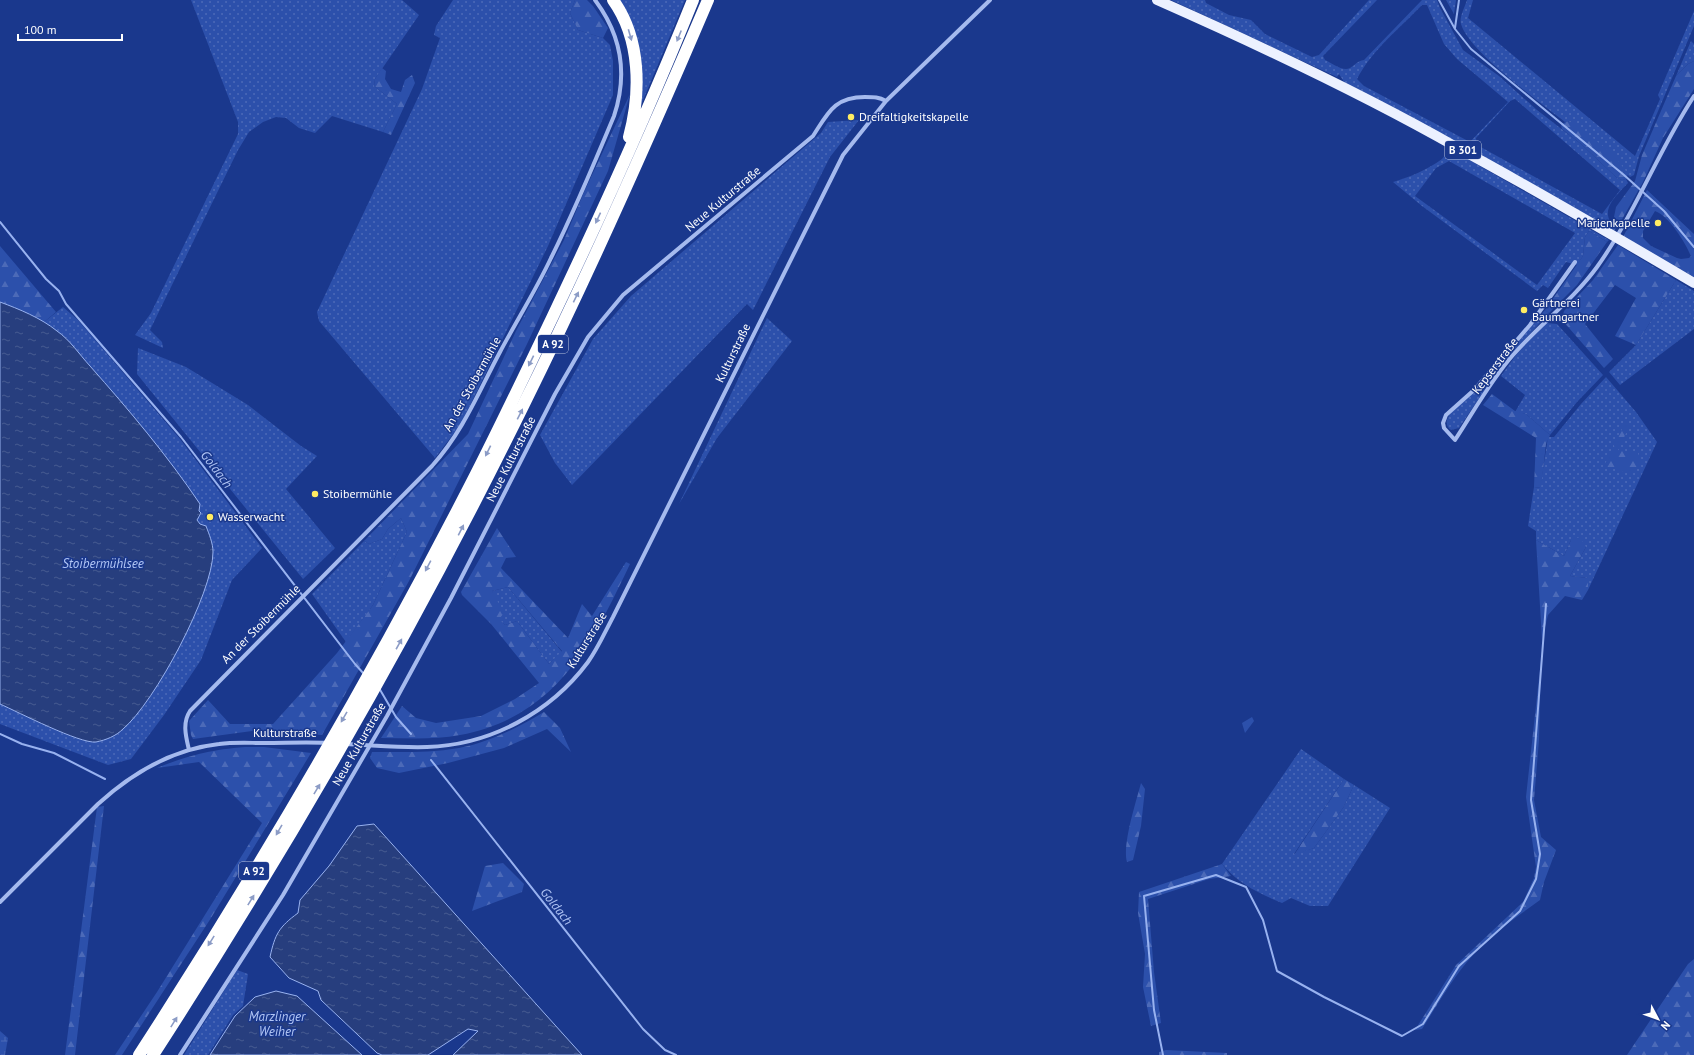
<svg xmlns="http://www.w3.org/2000/svg" width="1694" height="1055" viewBox="0 0 1694 1055" font-family="'PT Sans',sans-serif">
<style>
.grass{fill:url(#grass-dots);fill-rule:evenodd}
.forest{fill:url(#forest-firs);fill-rule:evenodd}
.wetland{fill:url(#wetland-marsh)}
.water{fill:url(#water-ripples);stroke:#98b2f0}
.lines{fill:none;stroke-linecap:round;stroke-linejoin:round}
.stream{stroke:#98b2f0;stroke-width:2}
.minor{stroke:#a5baee;stroke-width:4}
.primary{stroke:#ecf1ff;stroke-width:10}
.motorway{stroke:#fff;stroke-width:12}
.oneway{fill:#8c9cc6}
.poi-dot{fill:#ffec62;stroke:#1a388d;stroke-width:1.5}
.labels{text-anchor:middle;stroke-width:3;stroke-linejoin:round;paint-order:stroke}
.shield{fill:#1a388d;stroke:#bac3dd;stroke-width:1}
.shield-label{font-size:11px;font-weight:bold;fill:#fff}
.poi-label{font-size:12px;fill:#fff;stroke:#1a388d;text-anchor:start}
.street-label{font-size:12px;fill:#fff;stroke:#1a388d}
.water-label{font-size:13px;font-style:italic;fill:#b1c5f5;stroke:#1a388d}
</style>
<defs>
<pattern id="grass-dots" width="8" height="8" patternUnits="userSpaceOnUse"><rect width="8" height="8" fill="#2c50ab"/><path d="M2 2h.1M6 6h.1" fill="none" stroke="#4c6ab8" stroke-width="1.8" stroke-linecap="round"/></pattern>
<pattern id="forest-firs" width="22" height="20" patternUnits="userSpaceOnUse"><rect width="22" height="20" fill="#2c50ab"/><path d="M5 1l3.5 6h-7zM16 11l3.5 6h-7z" fill="#4c6ab8"/></pattern>
<pattern id="wetland-marsh" width="20" height="14" patternUnits="userSpaceOnUse"><rect width="20" height="14" fill="#2c50ab"/><path d="M1 5h8M5 5V1M11 12h8M15 12V8" fill="none" stroke="#4c6ab8"/></pattern>
<pattern id="water-ripples" width="26" height="14" patternUnits="userSpaceOnUse"><rect width="26" height="14" fill="#273e7e"/><path d="M2 4q2-2 4 0t4 0M15 11q2-2 4 0t4 0" fill="none" stroke="#475b91"/></pattern>
</defs>
<rect width="100%" height="100%" fill="#1a388d"/>
<path class="grass" d="M191,0H402L419,15L375,79L374,86L397,104L383,132L332,116L315,133L299,128L286,118L276,117L263,122L249,132L238,150L150,330L162,342L163,348L135,335L151,313L238,134V122Z
M453,0H575L570,13L578,30L603,38L610,45L613,61V95L548,246L461,424L435,458L319,321L317,312L422,89L440,38L434,35L436,26Z
M618,0H685L641,105Z
M1171,0H1205L1206,3L1229,15L1251,20L1265,34L1312,57L1319,55L1369,0H1377L1323,56L1325,60C1332,63 1343,72 1350,68C1355,65 1357,61 1364,60L1422,0H1437L1440,8L1463,50L1499,76L1537,110L1581,144L1617,178L1622,180L1626,179L1628,183C1619,193 1602,207 1610,221C1611,223 1615,225 1617,227L1614,231L1346,85L1339,74L1337,77ZM1422,5H1427L1444,44L1457,59L1508,102L1470,142L1364,86L1357,79C1372,50 1400,28 1422,5ZM1515,99L1620,190L1602,214L1477,145L1476,138L1510,101Z
M1446,0H1456L1454,14Z
M1467,0H1473L1468,18L1635,156L1660,99L1658,95L1694,11V26L1639,156L1634,175L1630,177L1568,121L1565,122C1540,102 1469,52 1461,24C1459,17 1465,7 1467,0Z
M1691,41L1694,44V61L1688,64L1676,76Z
M859,120L830,157L753,310L747,304L572,485L555,463L540,435L593,339L631,296L821,133L828,122Z
M1450,149L1609,240L1607,242L1589,231L1585,237L1583,256L1577,265L1566,262L1548,288L1543,285L1537,291L1422,206L1393,182C1410,177 1427,170 1442,159C1445,156 1447,152 1450,149ZM1449,161L1575,233L1537,285L1415,196L1436,168Z
M1676,280L1694,291V329L1620,385L1609,372L1636,345Z
M63,307L77,319L180,439L262,548L232,580L201,660L164,715L131,759L108,765L0,724V704C20,713 74,742 93,742C134,741 170,665 186,632C192,620 200,607 203,593C205,587 203,579 203,572C203,557 203,542 203,526L200,524L197,520L201,514L185,482L134,417L64,337L44,322Z
M1545,310L1549,313L1503,363L1459,428L1451,430C1448,428 1446,425 1447,420C1450,410 1463,403 1470,396C1497,370 1520,339 1545,310Z
M767,318L792,341L717,438L679,504Z
M1546,323L1557,324L1603,375L1577,402L1550,435L1526,414L1515,412L1525,395L1501,376L1516,355Z
M138,348L186,367L248,405L301,446L317,456L286,489L335,548L303,579L137,374Z
M1606,377L1636,412L1657,442L1588,590V578L1570,576L1586,547L1571,540L1564,556L1536,540V531L1528,526L1534,487L1540,488L1548,437H1554L1581,404Z
M401,518L407,532L373,605L346,642L312,594L364,541L369,544L382,539L388,529Z
M508,587L562,652L549,664L517,621L505,625L498,619L492,591Z
M1301,749L1344,779L1294,854L1314,848L1343,808L1354,785L1390,808L1328,906H1310L1291,898L1282,903C1260,894 1237,883 1222,864Z
M237,970L248,974L243,1006L233,1015L208,1055H184Z"/>
<path class="forest" d="M575,0H587L593,6L608,28L603,38L578,30L570,13Z
M1694,61V89L1663,138L1643,182L1620,223L1614,217L1616,207L1635,181L1642,155L1676,76L1688,64Z
M382,68L386,71L385,79L391,89L401,92L405,80L412,75L415,83L391,135L383,132L397,104L374,86L375,79Z
M630,94L608,171L527,344L409,581L322,735L252,731L193,739L191,735L189,721L208,700L230,724H273L337,653L373,605L407,532L401,518L388,529L382,539L369,544L364,541L468,434L516,331L564,240L584,192Z
M1567,121L1574,123L1614,155L1628,174L1626,179L1622,180L1617,178L1581,144L1562,129L1561,125Z
M1647,190L1694,234V277L1623,237ZM1655,211C1669,216 1685,242 1691,256L1689,258L1681,259L1677,258L1651,246L1643,238V231Z
M1589,231L1607,242L1577,285L1549,313L1545,310L1583,256L1585,237Z
M1618,245L1676,280L1636,345L1615,336L1636,298L1615,285L1585,324L1613,359L1604,368L1562,320L1564,311L1593,280Z
M0,246L56,312L44,322L0,302Z
M1492,394L1515,411L1526,414L1550,435L1546,444L1541,488L1534,487L1536,438L1483,405Z
M1625,423L1629,427L1618,450L1638,453L1641,464L1632,474L1604,466Z
M497,528L516,557L506,558L501,568L568,638L582,604L592,616L626,562L630,564C592,644 556,717 460,735C434,740 407,738 381,738L402,706L416,718L436,723L481,716L515,699L539,683L491,624L462,595L461,592ZM508,587L562,651L549,664L517,621L505,625L499,619L504,613L492,591Z
M1580,537L1586,547L1570,576L1588,578V590L1582,600L1565,596L1548,615L1542,639L1536,540L1564,556L1571,540Z
M1541,660L1539,740L1534,800L1541,837L1556,850L1544,882L1540,900C1517,917 1492,933 1473,955C1453,977 1438,1004 1422,1029L1415,1030L1456,965L1523,902L1534,878L1536,867L1526,797Z
M544,712L560,728L571,752L547,729L504,748L448,763L399,773L377,768L370,758L372,752C401,752 430,753 459,748C490,742 517,728 544,712Z
M1252,717L1254,721L1245,733L1242,723Z
M245,747H264L311,753L211,918L122,1055H115L157,992L262,823L199,762L157,768C189,755 210,750 245,747Z
M1344,779L1354,785L1343,808L1314,848L1294,855Z
M1141,783L1145,789L1141,826L1133,860L1127,862C1122,845 1136,802 1141,783Z
M104,806L75,1055H65L97,807Z
M503,863L524,884L522,892L472,911L485,866Z
M1222,864L1231,876L1209,879L1148,899L1154,972L1161,1023L1151,1026L1143,987L1145,954L1138,913L1139,892Z
M1694,959V1055H1627L1688,964Z
M1166,1050L1227,1053V1055H1159V1052Z"/>
<path class="wetland" d="M0,1031L8,1038L5,1055H0Z"/>
<path class="water" d="M0,302C19,309 41,318 57,331C70,340 79,354 90,366C129,410 167,455 200,504L199,511L201,513L197,520L200,524L206,526C209,534 213,543 213,552C213,593 155,702 123,729C116,736 106,740 96,742C80,744 18,712 0,704Z
M374,824L582,1055H453L478,1031L468,1029L428,1055H382L377,1053L321,1000L318,991L289,978L270,957C275,934 279,927 298,913L300,900L329,866L357,826Z
M276,991L297,996L362,1055H210L235,1016L255,997Z"/>
<g class="lines">
<path class="stream" d="M1439,0L1455,29L1471,49L1624,175L1664,211L1694,247
M1455,28L1459,0
M0,222L46,279L59,291L66,304L181,437L355,664L364,674
M379,688L396,717L411,734
M0,734L22,744L54,753L105,779
M431,760L643,1029L665,1050L676,1055
M1163,1055L1154,1010L1144,896L1216,875L1246,887L1263,920L1277,971L1324,997L1402,1036L1423,1024L1459,966L1520,911L1536,879L1540,854L1531,800L1546,604"/>
<path class="minor" d="M1575,262L1530,325L1474,390L1446,415L1443,423L1444,428L1455,440C1474,411 1491,380 1513,355C1540,324 1573,300 1597,267C1635,214 1658,151 1694,96
M345,744C372,745 400,748 427,747C490,745 550,713 588,662C598,648 605,632 613,617L843,155L886,101L990,0
M189,750C186,737 182,723 190,711L432,466C464,430 478,393 500,352C517,320 536,290 551,258C574,212 594,164 614,116C628,74 622,36 595,0
M0,902L98,804C131,774 173,749 219,744C234,742 249,743 264,743C286,743 307,742 328,743
M180,1055L283,895L387,716L451,598L555,394L588,337L623,295L813,136C828,113 834,97 865,97C874,97 879,97 886,101"/>
<path class="primary" d="M1157,0C1259,45 1361,93 1458,148C1538,191 1616,237 1694,283"/>
<path class="motorway" d="M613,0C641,39 641,93 629,137
M139,1055C261,867 374,674 476,474C502,423 527,370 552,318C602,213 650,107 693,0
M153,1055C289,845 414,628 524,404C590,271 650,136 708,0"/>
</g>
<defs><path id="oneway-solid" d="M-6-.8H1V-3.2L6.5 0L1 3.2V.8H-6Z"/></defs>
<g class="oneway">
<use href="#oneway-solid" transform="translate(630 35) rotate(74)"/>
<use href="#oneway-solid" transform="translate(679 36) rotate(112)"/>
<use href="#oneway-solid" transform="translate(598 218) rotate(115)"/>
<use href="#oneway-solid" transform="translate(576 297) rotate(-64)"/>
<use href="#oneway-solid" transform="translate(531 361) rotate(116)"/>
<use href="#oneway-solid" transform="translate(520 414) rotate(-63)"/>
<use href="#oneway-solid" transform="translate(488 451) rotate(116)"/>
<use href="#oneway-solid" transform="translate(461 530) rotate(-63)"/>
<use href="#oneway-solid" transform="translate(428 566) rotate(118)"/>
<use href="#oneway-solid" transform="translate(399 644) rotate(-61)"/>
<use href="#oneway-solid" transform="translate(344 717) rotate(120)"/>
<use href="#oneway-solid" transform="translate(317 789) rotate(-59)"/>
<use href="#oneway-solid" transform="translate(279 830) rotate(120)"/>
<use href="#oneway-solid" transform="translate(251 900) rotate(-58)"/>
<use href="#oneway-solid" transform="translate(211 941) rotate(122)"/>
<use href="#oneway-solid" transform="translate(174 1022) rotate(-58)"/>
</g>
<g class="poi-dot">
<circle cx="851" cy="117" r="4"/>
<circle cx="1658" cy="223" r="4"/>
<circle cx="1524" cy="310" r="4"/>
<circle cx="315" cy="494" r="4"/>
<circle cx="210" cy="517" r="4"/>
</g>
<g class="labels">
<g class="shield">
<rect x="1445" y="141" width="36" height="18" rx="3"/>
<rect x="538" y="335" width="30" height="18" rx="3"/>
<rect x="239" y="862" width="30" height="18" rx="3"/>
</g>
<g class="shield-label">
<text x="1463" y="154">B 301</text>
<text x="553" y="348">A 92</text>
<text x="254" y="875">A 92</text>
</g>
<g class="poi-label">
<text x="859" y="121">Dreifaltigkeitskapelle</text>
<text x="1650" y="227" text-anchor="end">Marienkapelle</text>
<text x="1532" y="307">Gärtnerei<tspan x="1532" dy="14">Baumgartner</tspan></text>
<text x="323" y="498">Stoibermühle</text>
<text x="218" y="521">Wasserwacht</text>
</g>
<g class="street-label">
<text transform="translate(723 199) rotate(-40)" y="4">Neue Kulturstraße</text>
<text transform="translate(733 353) rotate(-64)" y="4">Kulturstraße</text>
<text transform="translate(1495 366) rotate(-53)" y="4">Kepserstraße</text>
<text transform="translate(472 384) rotate(-61)" y="4">An der Stoibermühle</text>
<text transform="translate(511 459) rotate(-63)" y="4">Neue Kulturstraße</text>
<text transform="translate(261 624) rotate(-45)" y="4">An der Stoibermühle</text>
<text transform="translate(587 640) rotate(-58)" y="4">Kulturstraße</text>
<text x="285" y="737">Kulturstraße</text>
<text transform="translate(359 744) rotate(-60)" y="4">Neue Kulturstraße</text>
</g>
<g class="water-label">
<text transform="translate(217 469) rotate(53)" y="5">Goldach</text>
<text x="103" y="568">Stoibermühlsee</text>
<text transform="translate(557 906) rotate(52)" y="5">Goldach</text>
<text x="277" y="1021">Marzlinger<tspan x="277" dy="15">Weiher</tspan></text>
</g>
</g>
<g transform="translate(1658 1019) rotate(131)" stroke="#1a388d" stroke-width="3" paint-order="stroke">
<path d="M0-3L7 15L0 10L-7 15Z" fill="#ffffff"/>
<text y="-6" font-size="11" font-weight="bold" text-anchor="middle" fill="#ffffff">N</text>
</g>
<path d="M18 34v6h104v-6" fill="none" stroke="#ffffff" stroke-width="2"/>
<text x="24" y="34" font-size="12" fill="#ffffff" stroke="#1a388d" stroke-width="3" paint-order="stroke">100 m</text>
</svg>
